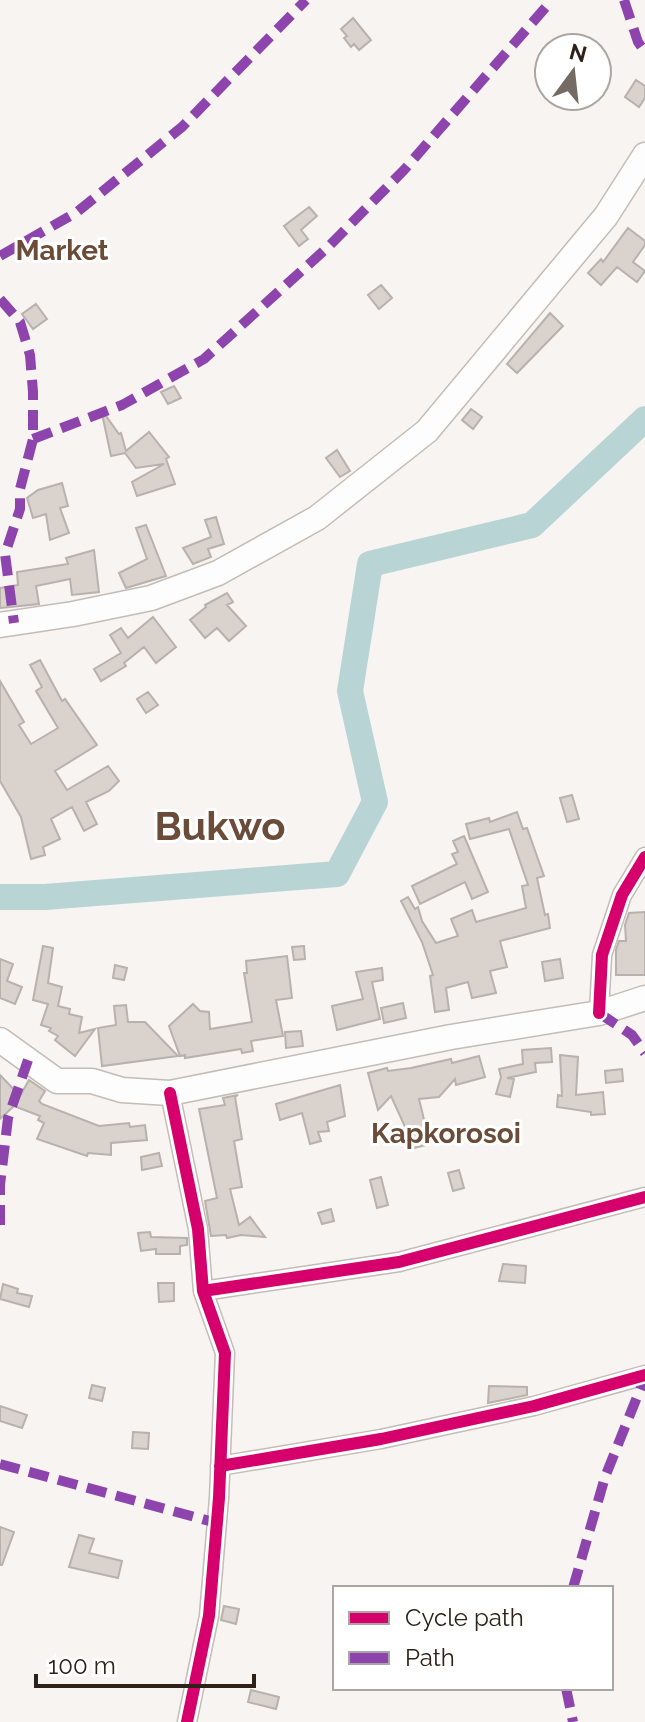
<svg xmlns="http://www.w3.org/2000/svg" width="645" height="1722" viewBox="0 0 645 1722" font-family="Raleway,sans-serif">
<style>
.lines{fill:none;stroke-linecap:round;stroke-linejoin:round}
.river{stroke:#b8d4d5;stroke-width:26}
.building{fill:#dad2cd;stroke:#b8b1ac;stroke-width:2}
.minor-casing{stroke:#c4bcb7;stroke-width:21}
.major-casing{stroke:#c4bcb7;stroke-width:27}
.minor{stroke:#fefdfd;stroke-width:18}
.major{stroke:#fefdfd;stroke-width:24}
.quiet{stroke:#8e44ad;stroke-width:10;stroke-dasharray:20 10;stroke-linecap:butt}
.cycleway-casing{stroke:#fff;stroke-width:17}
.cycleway{stroke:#d6006c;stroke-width:12}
.labels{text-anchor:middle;stroke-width:6;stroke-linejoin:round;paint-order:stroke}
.quarter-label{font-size:28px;font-weight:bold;fill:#6a4c39;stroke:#fff}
.town-label{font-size:40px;font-weight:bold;fill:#6a4c39;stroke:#fff}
</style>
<rect width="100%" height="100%" fill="#f7f4f1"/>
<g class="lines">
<path class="river" d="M0,897H45L337,874L375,802L350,691L370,564L532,525L645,419"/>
</g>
<path class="building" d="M353,18L371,40L359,50L354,44L351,47L344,38L347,36L341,29Z
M636,80L645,86V98L639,107L625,97Z
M309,207L317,216L301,230L308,239L299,246L284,226Z
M628,228L645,241V245L633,262L645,271L637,282L617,267L601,285L588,273L601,259L603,262Z
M381,285L392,298L379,309L368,295Z
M36,304L47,319L33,329L22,314Z
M550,313L563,326L517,373L507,364Z
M174,386L181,398L168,404L161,392Z
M101,409L119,434L121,433L126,451L149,432L169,457L166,459L175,484L137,496L132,482L164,464L136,468L125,453L111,456Z
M471,409L482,417L473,429L462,420Z
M337,450L350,471L340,477L326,458Z
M62,483L68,506L60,508L69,533L50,540L46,514L33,518L27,498L38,490Z
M216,517L224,544L208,549L211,557L193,564L183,548L211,537L205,520Z
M146,525L166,576L126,588L119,573L147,559L136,528Z
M94,550L99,592L72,595L70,579L36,586L39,604L0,608V588L18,585L17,572L68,564L66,558Z
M227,593L233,602L227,605L246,626L229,641L217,628L205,638L190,620L206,607L205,605Z
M153,617L176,647L156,663L144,647L124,663L126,666L101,681L94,669L121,653L110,635L121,628L128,638Z
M40,660L62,701L65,699L97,745L55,771L67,790L108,766L119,781L109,791L86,802L97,824L84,831L72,807L51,819L60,839L43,847L45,855L31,859L21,817L0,781V681L24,722L19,725L31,744L58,728L36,691L42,687L30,665Z
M148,692L158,705L146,713L137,699Z
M572,795L579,819L567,822L560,798Z
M517,812L523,829L527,828L544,876L537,878L545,915L548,914L550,928L500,941L507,967L490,971L496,993L472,998L468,982L446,988L449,1010L435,1012L430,976L433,975L422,942L401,901L408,897L415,909L418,907L422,921L436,943L458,936L451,919L472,910L476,922L526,908L522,886L528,885L509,829L470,839L466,824L489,818L490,822Z
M464,836L488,892L472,899L465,882L420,904L412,886L457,864L452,854L458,852L453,841Z
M645,912V975H616V950L619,941H626L625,925L629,913Z
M43,946L53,948L48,983L62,987L58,1006L70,1009L69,1014L82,1017L79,1033L95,1029L75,1056L55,1040L58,1036L49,1031L51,1028L41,1025L48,1004L33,1000Z
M304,946L305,959L294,960L292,947Z
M287,956L292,998L276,1000L283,1036L251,1041L253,1051L242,1053L241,1049L185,1058V1055L180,1056L169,1026L193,1004L200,1011L209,1012L210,1029L252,1022L244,973H247L246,961Z
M0,959L13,964L7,981L22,987L15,1004L0,998Z
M560,959L563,978L545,981L542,962Z
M115,965L127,968L124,980L113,978Z
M382,968L383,980L372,982L380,1019L337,1030L332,1006L363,999L356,972Z
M403,1003L406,1018L384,1023L381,1008Z
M126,1005L128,1022H145L178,1056L102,1066L98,1028L116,1025L114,1006Z
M301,1031L303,1046L286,1048L285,1032Z
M551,1048L552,1062L535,1063L536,1072L507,1078L514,1079L510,1097L496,1094L501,1077L499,1069L523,1064L522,1050Z
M560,1055L578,1057L576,1095L603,1092L605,1114L591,1115V1112L557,1107L558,1095L562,1096Z
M479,1056L485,1077L456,1085L455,1079L439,1097L419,1099L430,1144L410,1149L406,1129L391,1096L378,1110L368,1073L387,1068L388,1071L411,1068L451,1059L452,1063Z
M622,1069L623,1081L606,1083L605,1071Z
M0,1075L20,1096L29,1080L45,1091L39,1101L42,1104L99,1126L129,1123L130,1127L145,1125L147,1140L111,1143V1155L88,1153L87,1156L37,1139L44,1123L38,1120L40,1116L14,1106L0,1119Z
M340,1085L345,1116L327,1122L329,1131L318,1132L321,1141L310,1144L302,1113L280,1120L276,1104Z
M238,1095L235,1097L242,1139L234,1141L242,1187L230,1189L239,1225L250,1217L265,1237L241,1235L227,1238L226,1235L211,1236L205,1201L217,1198L199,1109L225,1105L223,1098Z
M159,1153L162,1166L142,1170L141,1157Z
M459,1170L464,1188L453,1191L448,1173Z
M381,1177L388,1205L377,1208L370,1180Z
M331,1209L334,1221L322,1224L318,1213Z
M150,1232L151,1237L187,1238V1245L180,1246V1254H156V1249L141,1251L138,1233Z
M503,1264L526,1266L525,1283L499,1281Z
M158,1283H174V1301L159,1302Z
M3,1284L18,1289L17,1293L32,1296L29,1307L0,1299Z
M92,1385L105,1388L102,1401L89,1398Z
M489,1386L527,1387V1395L488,1403Z
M0,1406L27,1415L22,1428L0,1421Z
M133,1432L149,1433L148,1449L132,1448Z
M0,1527L14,1532L2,1565H0Z
M79,1535L94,1539L89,1553L122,1561L118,1578L69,1567Z
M224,1606L239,1609L236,1624L221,1620Z
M251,1690L279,1697L276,1709L248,1702Z"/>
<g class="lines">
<defs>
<path id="minor" d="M599,1013L602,955L622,895L645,857
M170,1093L198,1229L203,1291L225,1353L219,1498L209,1616L187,1722
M203,1291L399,1262L645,1197
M220,1466L381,1439L534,1406L645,1375"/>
<path id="major" d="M0,625L73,614L151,598L218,573L317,518L427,431L606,216L645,155
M0,1040L57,1081H92L122,1090L170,1093L451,1037L599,1013L645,998"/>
</defs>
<use href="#minor" class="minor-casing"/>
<use href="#major" class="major-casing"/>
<use href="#minor" class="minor"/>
<use href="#major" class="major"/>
<path class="quiet" d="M624,0L638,42L645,52
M0,256L77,212L182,127L306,0
M0,299L20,322L30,355L33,392V439L20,489V509L5,554L14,623
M33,439L122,405L204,359L328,247L404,170L552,0
M599,1013L632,1035L645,1053
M0,1225V1185L8,1118L28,1060
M0,1464L217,1523
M573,1588L605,1477L645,1377
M566,1688L573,1722"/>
<defs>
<path id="cycleway" d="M599,1013L602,955L622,895L645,857
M170,1093L198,1229L203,1291L225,1353L219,1498L209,1616L187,1722
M203,1291L399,1262L645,1197
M220,1466L381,1439L534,1406L645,1375"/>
</defs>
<use href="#cycleway" class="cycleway-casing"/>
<use href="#cycleway" class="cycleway"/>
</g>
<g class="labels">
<g class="quarter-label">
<text x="62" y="260">Market</text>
<text x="446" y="1143">Kapkorosoi</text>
</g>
<g class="town-label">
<text x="220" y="840">Bukwo</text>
</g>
</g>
<rect x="333" y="1586" width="280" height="104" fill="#ffffff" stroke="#aba6a3" stroke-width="2"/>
<rect x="349" y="1612" width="40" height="12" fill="#d6006c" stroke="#aba6a3" stroke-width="2"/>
<text x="405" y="1626" font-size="24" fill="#2d2118">Cycle path</text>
<rect x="349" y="1652" width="40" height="12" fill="#8e44ad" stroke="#aba6a3" stroke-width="2"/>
<text x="405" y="1666" font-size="24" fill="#2d2118">Path</text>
<g transform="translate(573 72) rotate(15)"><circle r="38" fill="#ffffff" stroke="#aba6a3" stroke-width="2"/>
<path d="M0-6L14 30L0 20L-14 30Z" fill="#746b64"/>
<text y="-12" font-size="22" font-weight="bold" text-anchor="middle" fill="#2d2118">N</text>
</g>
<path d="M36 1674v12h218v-12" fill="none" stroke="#2d2118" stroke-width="4"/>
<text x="48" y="1674" font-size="24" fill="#2d2118" stroke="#ffffff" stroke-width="6" paint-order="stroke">100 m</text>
</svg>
